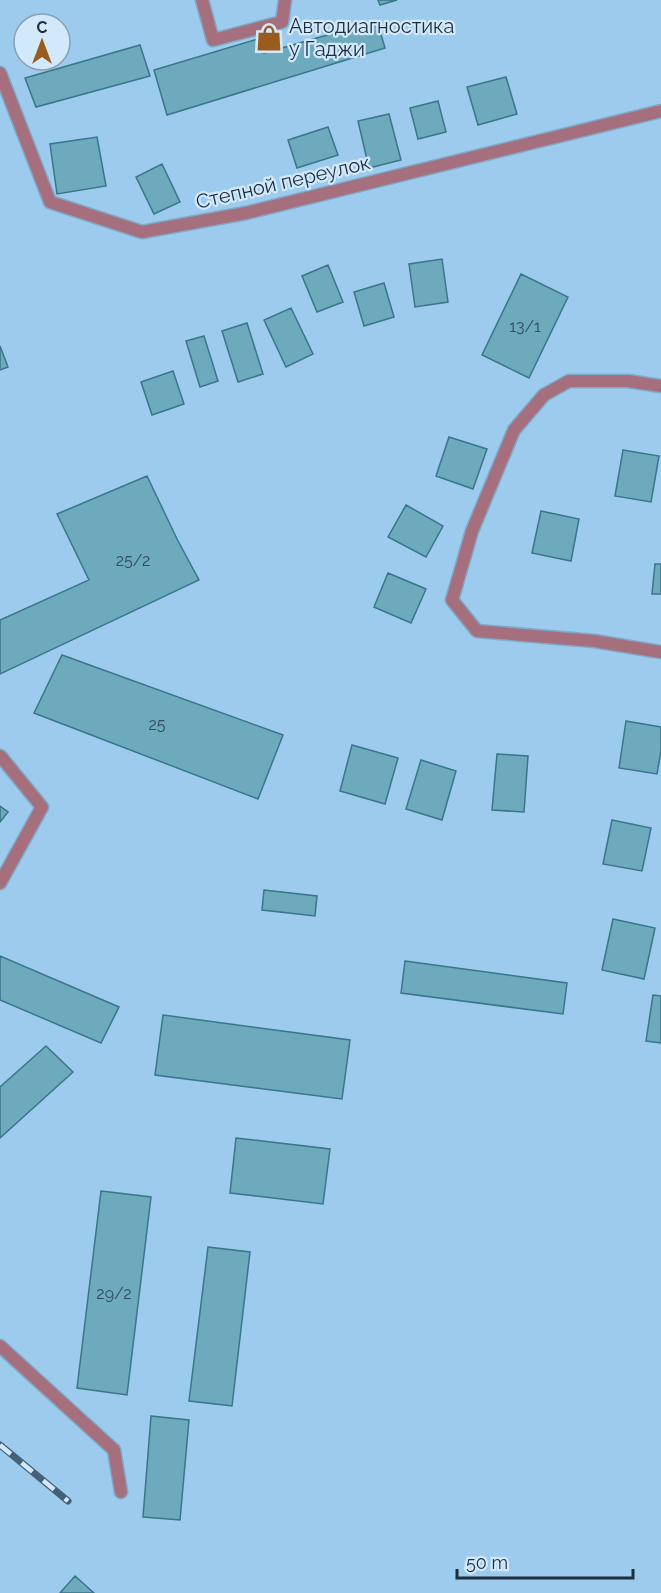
<svg xmlns="http://www.w3.org/2000/svg" width="661" height="1593" font-family="Raleway,sans-serif">
<style>
.building{fill:#6daabe;stroke:#397689;stroke-width:1.5}
.lines{fill:none;stroke-linecap:round;stroke-linejoin:round}
.lane-casing{stroke:#81a9c7;stroke-width:15}
.street-casing{stroke:#81a9c7;stroke-width:15}
.lane{stroke:#a66f7e;stroke-width:12}
.street{stroke:#a66f7e;stroke-width:12}
.rail-casing{stroke:#466075;stroke-width:7}
.rail{stroke:#d2e9fb;stroke-width:4.5;stroke-dasharray:14;stroke-linecap:butt}
.labels{text-anchor:middle;dominant-baseline:central;stroke-width:4.5;stroke-linejoin:round;paint-order:stroke}
.number-label{font-size:16px;fill:#314e5d}
.poi-label{font-size:20px;fill:#1d2f3d;stroke:#d2e9fb;text-anchor:start}
.street-label{font-size:20px;fill:#1d2f3d;stroke:#d2e9fb}
</style>
<rect width="100%" height="100%" fill="#9dcbee"/>
<!-- building -->
<path class="building" d="M378,0H397L380,5Z
M377,21L385,48L167,115L154,70L261,38L264,53Z
M140,45L150,76L36,107L25,78Z
M506,77L517,114L478,125L467,87Z
M438,101L446,132L418,139L410,108Z
M389,114L401,160L369,168L358,121Z
M328,127L338,155L297,168L288,140Z
M97,137L106,186L57,194L50,144Z
M162,164L180,202L154,214L136,177Z
M442,259L448,302L415,307L409,264Z
M328,265L343,302L317,312L302,276Z
M521,274L568,297L529,378L482,355Z
M384,283L394,317L364,326L354,292Z
M291,308L313,354L286,367L264,320Z
M247,323L263,374L238,382L222,331Z
M204,336L218,381L200,387L186,341Z
M0,346L8,367L0,370Z
M173,371L184,404L152,415L141,382Z
M449,437L487,449L473,489L436,476Z
M623,450L659,456L651,502L615,496Z
M147,476L177,539L199,580L0,674V620L89,580L57,514Z
M406,505L443,526L426,557L388,537Z
M541,511L579,519L571,561L532,553Z
M655,564H661V594H652Z
M388,573L426,589L411,623L374,607Z
M62,655L283,735L258,799L34,713Z
M626,721L661,727V751L657,774L619,768Z
M352,745L398,758L385,804L340,791Z
M497,754L528,756L524,812L492,810Z
M421,760L456,771L442,820L406,809Z
M0,806L8,812L0,822Z
M612,820L651,828L642,871L603,864Z
M264,890L317,896L315,916L262,910Z
M613,919L655,928L644,979L602,970Z
M0,956L119,1007L101,1043L0,1000Z
M405,961L567,983L563,1014L401,993Z
M653,995L661,996V1043L646,1041Z
M163,1015L350,1040L342,1099L155,1075Z
M46,1046L73,1072L0,1138V1087Z
M236,1138L330,1149L323,1204L230,1193Z
M101,1191L151,1197L127,1395L77,1388Z
M208,1247L250,1252L232,1406L189,1401Z
M151,1416L189,1420L180,1520L143,1517Z
M75,1576L94,1593H60Z"/>
<g class="lines">
<!-- lane casing -->
<g class="lane-casing">
<path id="lane" d="M202,0L213,40L282,22L285,0
M0,883L42,807L2,758
M0,1346L114,1450L121,1492"/>
</g>
<!-- street casing -->
<g class="street-casing">
<path id="street" d="M0,73L50,202L142,232L246,213L661,111
M661,386L628,381H569L544,395L514,430L472,531L452,600L477,631L594,641L661,652
M0,756L2,758"/>
</g>
<!-- lane -->
<use href="#lane" class="lane"/>
<!-- street -->
<use href="#street" class="street"/>
<!-- rail casing -->
<g class="rail-casing">
<path id="rail" d="M0,1445L68,1501"/>
</g>
<!-- rail -->
<use href="#rail" class="rail"/>
</g>
<!-- icons -->
<defs>
<g id="shop-bare" transform="scale(2.07)"><path d="M-5-2.5h2.3a2.7 3.5 0 0 1 5.4 0H5L5.5 6h-11ZM-1.5-2.5h3a1.5 2.3 0 0 0-3 0Z" fill="#995c1f" stroke="#d2e9fb" stroke-width="2.5" paint-order="stroke"/></g>
</defs>
<g fill-rule="evenodd">
<use href="#shop-bare" x="269" y="38"/>
</g>
<g class="labels">
<!-- number labels -->
<g class="number-label">
<text x="525" y="326">13/1</text>
<text x="133" y="560">25/2</text>
<text x="157" y="724">25</text>
<text x="114" y="1293">29/2</text>
</g>
<!-- poi labels -->
<g class="poi-label">
<text x="289" y="26">Автодиагностика<tspan x="289" dy="23">у Гаджи</tspan></text>
</g>
<!-- street labels -->
<g class="street-label">
<text transform="translate(283 182) rotate(-13)">Степной переулок</text>
</g>
</g>
<!-- north arrow -->
<g transform="translate(42 42)"><circle r="28" fill="#d2e9fb" stroke="#8a9faf" stroke-width="1.5"/>
<path d="M0-4.5L10 22L0 15L-10 22Z" fill="#995c1f"/>
<text y="-9" font-size="16" font-weight="bold" text-anchor="middle" fill="#1d2f3d">С</text>
</g>
<!-- scale -->
<path d="M457 1569v9h176v-9" fill="none" stroke="#1d2f3d" stroke-width="3"/>
<text x="466" y="1569" font-size="18" fill="#1d2f3d" stroke="#d2e9fb" stroke-width="4.5" paint-order="stroke">50 m</text>
</svg>
